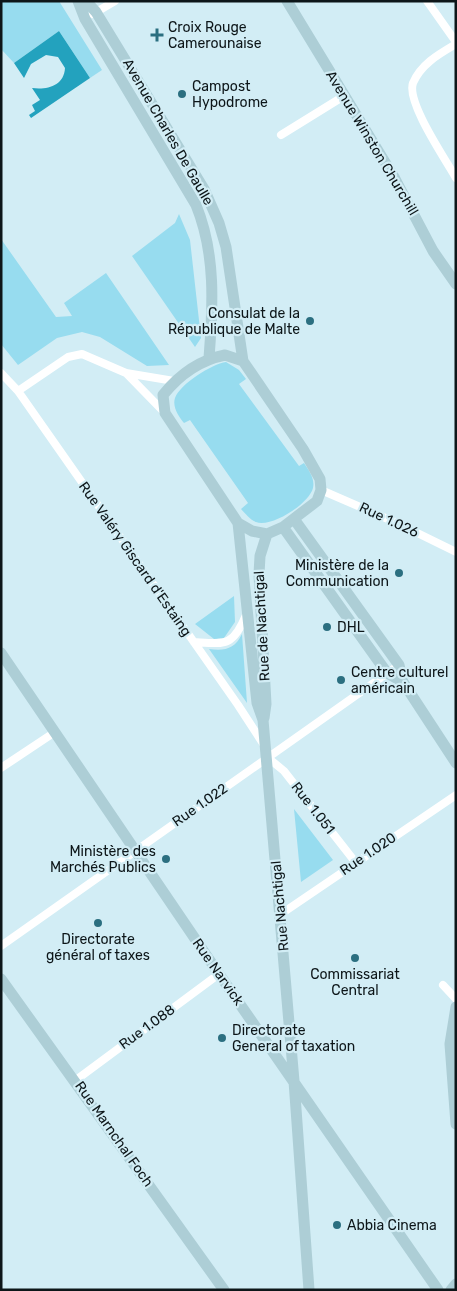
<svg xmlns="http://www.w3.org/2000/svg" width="457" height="1291" font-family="Rubik,sans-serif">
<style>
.green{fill:#97dcef}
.water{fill:#23a2be}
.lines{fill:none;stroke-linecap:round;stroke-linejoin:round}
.street{stroke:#fff;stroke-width:8}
.secondary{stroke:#adced6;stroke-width:11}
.poi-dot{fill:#2b6f80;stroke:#d2edf5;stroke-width:2}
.labels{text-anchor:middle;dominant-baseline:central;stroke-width:4.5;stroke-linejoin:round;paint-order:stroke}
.poi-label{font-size:14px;fill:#0d1619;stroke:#d2edf5;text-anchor:start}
.street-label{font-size:14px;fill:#0d1619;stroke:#d2edf5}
</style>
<rect width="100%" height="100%" fill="#d2edf5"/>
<!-- green -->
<path class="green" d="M1,1H59L102,70L90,78L59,31L14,63L1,49Z
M179,214L190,240L201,338L195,347L132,256L175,223Z
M1,239L56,317L72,316L64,303L106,273L169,365L147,366L100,337L82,332L57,338L18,365L1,344Z
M226,362L239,370L246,379L239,384L299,466L304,463C309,471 315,478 313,488C309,504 271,528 256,522C250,520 245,513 241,509L248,503L190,420L184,423C179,417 172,407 175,398C180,384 212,364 226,362Z
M234,596L235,622L224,638L214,639L195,624Z
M242,634L247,703L209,649C225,651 235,649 242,634Z
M294,809L333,860L301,882Z"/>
<!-- water -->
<path class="water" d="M59,31L90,78L31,118L29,115L35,111L32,105L40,100L32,88C47,90 64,86 65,68L58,57L46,55L31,64L24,78L14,63Z"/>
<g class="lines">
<!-- street -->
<path class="street" d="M427,1L456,42
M93,14L115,1
M456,44C439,54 421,64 413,83C406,102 446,160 456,178
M281,135L344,96
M1,373L18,391L238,705L264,745
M126,373L165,413
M18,391L68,357L82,354L126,373L174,381
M321,490L397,523L456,552
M194,642C225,644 233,647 246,615
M267,757L284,771L356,863
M1,768L55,732
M281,914L456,795
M1,946L399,665
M443,985L456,999
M76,1080L219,974"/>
<!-- secondary -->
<path class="secondary" d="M78,1L85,19L196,205C216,254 213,306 209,358
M86,1L96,12L204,189L219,223L226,247L243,361
M287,1L394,177L433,251L456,284
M225,355L243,361L303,449L320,479L321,490L317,501L283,527L267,534L252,531L238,523L165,413L163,395C179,375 200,360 225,355Z
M294,519L399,665L403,682L456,763
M238,523L257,703L263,720L294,1081L309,1290
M283,527L387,673L403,682
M1,653L219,974L438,1290
M264,718L266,704L259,574L260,556L267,534
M1,979L224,1290
M456,1007L450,1044L456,1124
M451,1290L456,1284"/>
</g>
<!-- markers -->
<g class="poi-dot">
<path d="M154.5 27.5h5v5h5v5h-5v5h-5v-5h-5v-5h5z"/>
<circle cx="182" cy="94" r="5"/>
<circle cx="310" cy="321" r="5"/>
<circle cx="399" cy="573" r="5"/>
<circle cx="327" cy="627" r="5"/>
<circle cx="341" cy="680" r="5"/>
<circle cx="166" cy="859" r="5"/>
<circle cx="98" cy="923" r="5"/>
<circle cx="355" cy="958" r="5"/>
<circle cx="222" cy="1038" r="5"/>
<circle cx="337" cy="1225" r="5"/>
</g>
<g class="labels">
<!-- poi labels -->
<g class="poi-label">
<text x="168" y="27">Croix Rouge<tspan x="168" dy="16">Camerounaise</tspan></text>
<text x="192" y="86">Campost<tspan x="192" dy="16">Hypodrome</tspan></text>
<text x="300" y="313" text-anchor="end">Consulat de la<tspan x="300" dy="16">République de Malte</tspan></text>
<text x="389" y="565" text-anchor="end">Ministère de la<tspan x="389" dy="16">Communication</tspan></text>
<text x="337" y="627">DHL</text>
<text x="351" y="672">Centre culturel<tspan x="351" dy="16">américain</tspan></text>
<text x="156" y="851" text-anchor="end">Ministère des<tspan x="156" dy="16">Marchés Publics</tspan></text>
<text x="98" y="939" text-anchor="middle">Directorate<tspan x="98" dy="16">général of taxes</tspan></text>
<text x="355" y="974" text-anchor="middle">Commissariat<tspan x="355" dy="16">Central</tspan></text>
<text x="232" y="1030">Directorate<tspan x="232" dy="16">General of taxation</tspan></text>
<text x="347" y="1225">Abbia Cinema</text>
</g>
<!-- street labels -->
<g class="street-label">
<text transform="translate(168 132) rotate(60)">Avenue Charles De Gaulle</text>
<text transform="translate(372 143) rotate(59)">Avenue Winston Churchill</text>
<text transform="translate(389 520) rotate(25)">Rue 1.026</text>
<text transform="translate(135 559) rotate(55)">Rue Valéry Giscard d'Estaing</text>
<text transform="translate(262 626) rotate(-93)">Rue de Nachtigal</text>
<text transform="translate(200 805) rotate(-35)">Rue 1.022</text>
<text transform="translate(313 808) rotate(52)">Rue 1.051</text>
<text transform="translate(368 854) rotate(-34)">Rue 1.020</text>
<text transform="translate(280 906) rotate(-95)">Rue Nachtigal</text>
<text transform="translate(218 972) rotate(55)">Rue Narvick</text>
<text transform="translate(147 1027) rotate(-36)">Rue 1.088</text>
<text transform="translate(114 1134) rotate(55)">Rue Marnchal Foch</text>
</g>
</g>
<!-- border -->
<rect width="457" height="1291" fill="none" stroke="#0d1619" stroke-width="5"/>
</svg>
